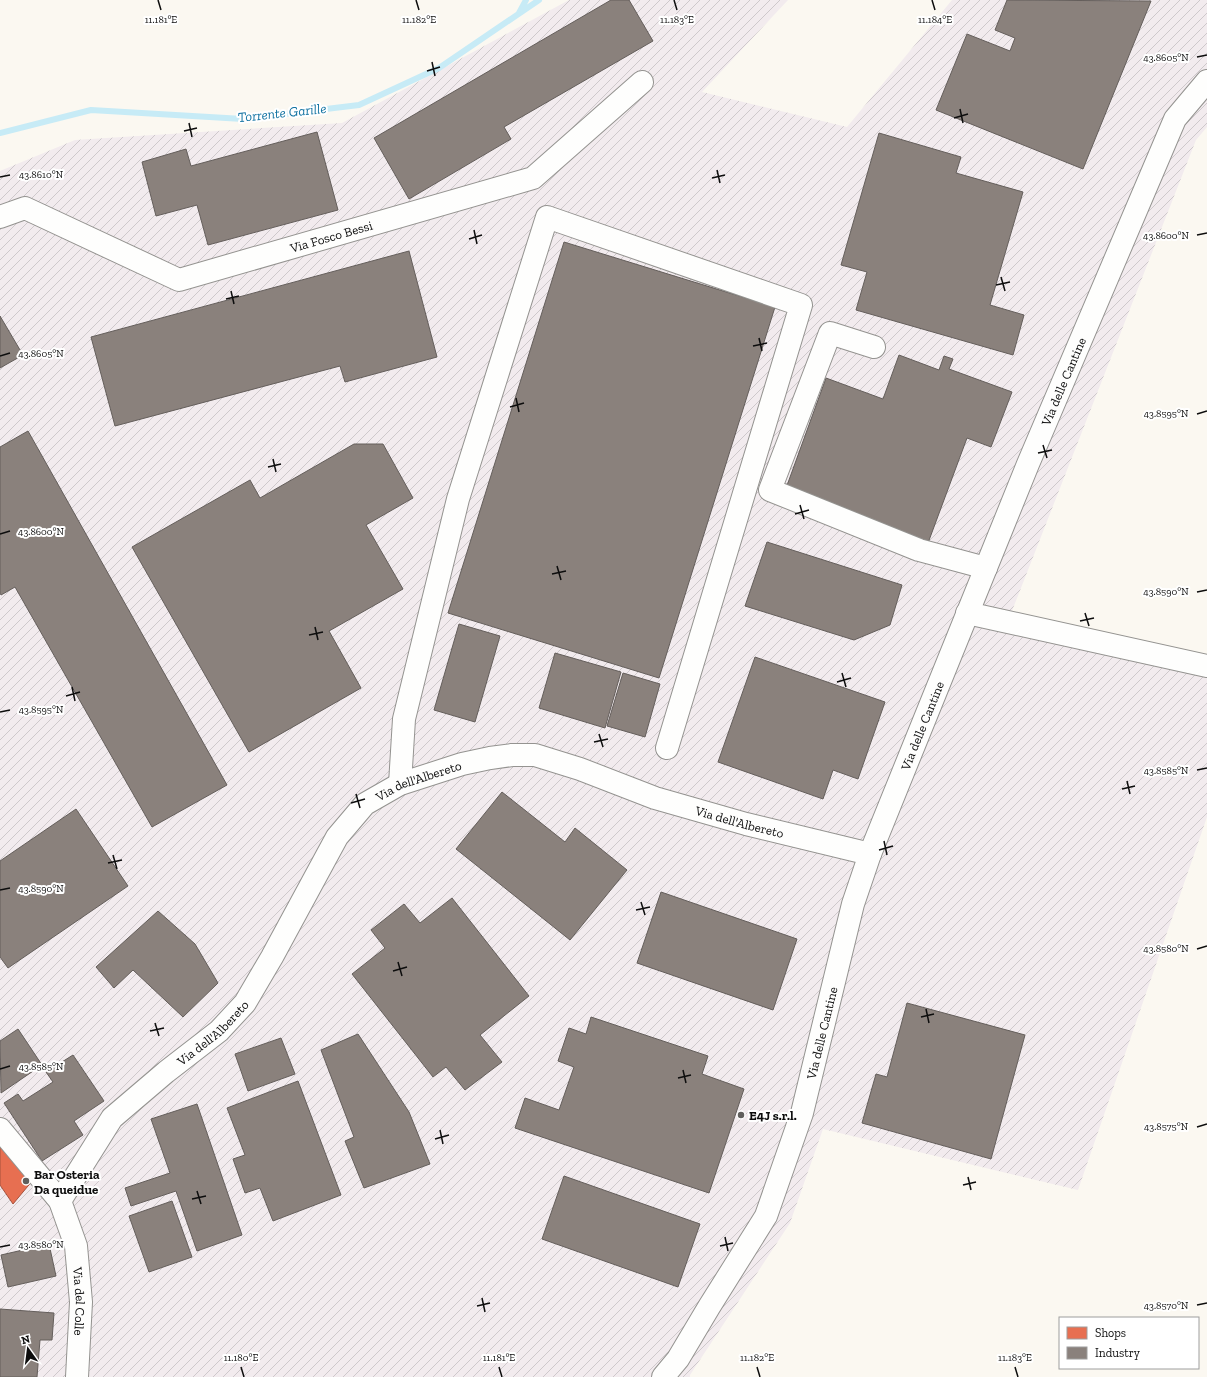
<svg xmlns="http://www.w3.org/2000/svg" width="1207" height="1377" font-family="'Zilla Slab',serif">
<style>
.industrial{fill:url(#industrial-furrows)}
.shops{fill:#e76f51;stroke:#a6523d}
.industry{fill:#8a817c;stroke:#645e5b}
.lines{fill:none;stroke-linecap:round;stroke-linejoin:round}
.stream{stroke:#c7ebf6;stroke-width:6}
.minor-casing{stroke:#949390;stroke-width:24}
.minor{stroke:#fefefd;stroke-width:22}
.ticks{fill:none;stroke:#0d0d0d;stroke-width:1.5}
.poi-dot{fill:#605f5d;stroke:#fff;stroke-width:1.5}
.labels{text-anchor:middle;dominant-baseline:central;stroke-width:4;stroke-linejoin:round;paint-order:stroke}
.street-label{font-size:13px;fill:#0d0d0d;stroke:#fff}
.poi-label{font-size:13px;font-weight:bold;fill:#0d0d0d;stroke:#fff;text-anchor:start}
.water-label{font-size:14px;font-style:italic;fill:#1373a2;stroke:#fff}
.ticks-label{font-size:10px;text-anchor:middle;fill:#0d0d0d;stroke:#fff;stroke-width:4;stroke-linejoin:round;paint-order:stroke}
</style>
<defs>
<pattern id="industrial-furrows" width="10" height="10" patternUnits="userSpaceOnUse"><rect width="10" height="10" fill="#f2ebee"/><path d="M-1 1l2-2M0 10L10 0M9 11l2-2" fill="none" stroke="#cec8cb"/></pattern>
</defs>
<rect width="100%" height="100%" fill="#fbf8f1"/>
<!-- industrial -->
<path class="industrial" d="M569,0H788L702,92L847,127L952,0H1207V127L1196,140L1010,616L1207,678V817L1078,1190L823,1129L790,1223L690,1375V1377H0V171L75,140L342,123Z"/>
<!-- shops -->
<path class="shops" d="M0,1143L33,1180L13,1204L0,1185Z"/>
<!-- industry -->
<path class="industry" d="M611,0H629L653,41L504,127L511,139L409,199L374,138Z
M1007,0L1151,1L1083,169L936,110L967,34L1010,51L1015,38L995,30Z
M317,132L338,210L208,245L197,205L156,216L142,162L186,149L191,166Z
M879,133L961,157L956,173L1023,192L990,305L1024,315L1013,355L856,310L867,272L841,265Z
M564,242L775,307L659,678L448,613Z
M409,251L437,357L345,382L340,366L115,426L91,337Z
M0,316L23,355L0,368Z
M899,355L939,370L944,356L953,359L949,369L1012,392L991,447L967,438L928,543L785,491L826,378L883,399Z
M28,431L227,785L152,827L15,587L1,595L0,593V447Z
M354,444H383L413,498L366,525L403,589L329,631L361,688L249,752L132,547L250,480L260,498Z
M767,542L902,585L890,625L854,640L745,606Z
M459,624L500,636L475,722L434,710Z
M555,653L621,672L605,728L539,708Z
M755,657L885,702L858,779L833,770L823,799L718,762Z
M623,673L660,684L645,737L607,726Z
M502,792L565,842L575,828L627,870L570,940L456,849Z
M76,809L128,886L8,968L0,957V861Z
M661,892L797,939L773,1010L637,963Z
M452,898L529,996L480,1035L502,1062L465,1090L446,1067L433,1077L352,974L385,948L371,930L404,904L420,923Z
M158,911L195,944L218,983L183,1017L133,970L114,988L96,967Z
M907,1003L1025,1035L991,1159L862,1123L876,1074L887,1077Z
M591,1017L708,1056L702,1074L744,1089L709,1193L515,1128L525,1098L559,1110L574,1067L558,1061L569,1028L586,1034Z
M18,1029L42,1065L1,1093L0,1041Z
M358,1034L409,1112L430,1164L364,1188L345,1141L354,1137L321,1050Z
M281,1038L295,1074L248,1091L235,1054Z
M73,1055L104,1101L74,1121L83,1135L42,1161L4,1103L18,1094L23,1101L53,1082L46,1072Z
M298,1081L341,1195L273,1221L260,1188L245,1193L233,1159L245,1155L227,1108Z
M197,1104L242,1235L197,1251L176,1191L131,1206L125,1188L170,1173L151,1119Z
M564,1176L700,1224L678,1287L542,1239Z
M172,1201L192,1257L149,1272L129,1216Z
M49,1244L56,1276L8,1287L1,1255Z
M0,1309L54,1313L52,1340H40L37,1377H0Z"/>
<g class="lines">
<!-- stream -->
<path class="stream" d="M519,13L526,0
M0,133L91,110L243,119L359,105L439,68L539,0"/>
<!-- minor casing -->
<g class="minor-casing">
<g id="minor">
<path id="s1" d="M0,217L25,208L179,280L533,178L642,82"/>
<path d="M874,347L830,333L770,490L919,550L986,568"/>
<path d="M967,613L1207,666"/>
<path d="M400,784L404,719L458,499L547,217L801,305L667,748"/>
<path id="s2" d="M0,1129L60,1201L76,1246L81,1302L77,1377"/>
<path id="s3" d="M60,1201L112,1118L166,1072L219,1031L245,1003L272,957L337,837L365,804L400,784L462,764L490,758L512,755H535L580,769L655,798L746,824L870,854"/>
<path id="s4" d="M663,1377L678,1359L709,1307L766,1216L802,1113L853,904L870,854L1028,464L1175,119L1207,81"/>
</g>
</g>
<!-- minor -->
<use href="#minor" class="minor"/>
</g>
<!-- ticks -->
<path class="ticks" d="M158,0L161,10M416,0L419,10M674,0L677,10M932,0L935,10M1197,57L1207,55M432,62L435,76M427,71L440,67M960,109L963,123M954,118L968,114M189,123L192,137M184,131L197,128M717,170L720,183M0,177L10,175M712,178L725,175M474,230L477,244M1197,235L1207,233M469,239L482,235M1001,277L1005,291M996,285L1010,282M231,291L234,304M226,299L239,296M759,338L762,351M753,346L767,343M0,356L10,353M516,398L519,412M510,407L524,403M1197,414L1207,411M1043,445L1047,458M1038,453L1052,450M273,459L276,472M268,467L281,464M800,505L804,519M795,514L809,510M0,534L10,531M557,566L561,580M552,574L566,571M1197,592L1207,590M1085,613L1089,626M1080,621L1094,618M315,627L318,640M309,635L323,632M842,673L846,687M837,682L851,678M72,687L75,701M66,696L80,692M0,712L10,710M599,734L603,747M594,742L608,739M1197,770L1207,768M1127,781L1130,794M1122,789L1135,786M356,794L360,808M351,803L365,799M884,841L887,855M879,850L893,846M113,855L117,869M108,863L122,860M0,890L10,888M641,902L645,915M636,910L650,907M1197,949L1207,946M398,962L402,976M393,971L407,967M926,1009L929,1023M921,1017L934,1014M155,1023L159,1036M150,1031L164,1028M0,1069L10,1066M683,1070L686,1083M678,1078L691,1075M1197,1127L1207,1124M440,1130L443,1144M435,1139L449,1135M968,1177L971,1190M963,1185L976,1182M197,1191L201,1204M192,1199L206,1196M725,1237L728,1251M720,1246L733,1243M0,1247L10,1245M482,1298L485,1312M1197,1305L1207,1303M477,1306L490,1303M241,1367L244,1377M499,1367L502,1377M757,1367L760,1377M1015,1367L1018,1377"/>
<!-- markers -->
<g class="poi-dot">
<circle cx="741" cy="1115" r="4"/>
<circle cx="26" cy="1181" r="4"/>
</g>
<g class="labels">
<!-- street labels -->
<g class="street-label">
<text stroke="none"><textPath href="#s1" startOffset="355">Via Fosco Bessi</textPath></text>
<text stroke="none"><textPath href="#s4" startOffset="1079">Via delle Cantine</textPath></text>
<text stroke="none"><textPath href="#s4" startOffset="707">Via delle Cantine</textPath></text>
<text stroke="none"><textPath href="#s3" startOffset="566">Via dell'Albereto</textPath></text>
<text stroke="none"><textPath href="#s3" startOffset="902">Via dell'Albereto</textPath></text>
<text stroke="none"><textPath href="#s3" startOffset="230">Via dell'Albereto</textPath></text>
<text stroke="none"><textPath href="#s4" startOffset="383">Via delle Cantine</textPath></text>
<text stroke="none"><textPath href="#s2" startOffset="197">Via del Colle</textPath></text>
</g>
<!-- poi labels -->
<g class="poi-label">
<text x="749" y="1115">E4J s.r.l.</text>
<text x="34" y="1174">Bar Osteria<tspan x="34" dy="15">Da queidue</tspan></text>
</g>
<!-- water labels -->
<g class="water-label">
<text transform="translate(282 113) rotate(-6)">Torrente Garille</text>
</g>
</g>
<g class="ticks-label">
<text x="161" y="23">11.181°E</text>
<text x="419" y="23">11.182°E</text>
<text x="677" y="23">11.183°E</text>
<text x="935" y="23">11.184°E</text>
<text x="1166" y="61">43.8605°N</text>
<text x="41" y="178">43.8610°N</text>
<text x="1166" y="239">43.8600°N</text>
<text x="41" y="357">43.8605°N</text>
<text x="1166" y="417">43.8595°N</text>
<text x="41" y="535">43.8600°N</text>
<text x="1166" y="595">43.8590°N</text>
<text x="41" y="713">43.8595°N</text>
<text x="1166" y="774">43.8585°N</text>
<text x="41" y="892">43.8590°N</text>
<text x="1166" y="952">43.8580°N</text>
<text x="41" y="1070">43.8585°N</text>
<text x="1166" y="1130">43.8575°N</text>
<text x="41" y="1248">43.8580°N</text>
<text x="1166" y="1309">43.8570°N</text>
<text x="241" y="1361">11.180°E</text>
<text x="499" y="1361">11.181°E</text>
<text x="757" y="1361">11.182°E</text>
<text x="1015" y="1361">11.183°E</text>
</g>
<!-- legend -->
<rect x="1059" y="1317" width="140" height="52" fill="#ffffff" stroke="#9e9e9e"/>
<rect x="1067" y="1327" width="20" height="12" fill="#e76f51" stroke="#9e9e9e"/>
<text x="1095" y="1337" font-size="12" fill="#0d0d0d">Shops</text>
<rect x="1067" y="1347" width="20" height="12" fill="#8a817c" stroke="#9e9e9e"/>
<text x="1095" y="1357" font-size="12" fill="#0d0d0d">Industry</text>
<!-- north arrow -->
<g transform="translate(28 1349) rotate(346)" stroke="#ffffff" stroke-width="3" paint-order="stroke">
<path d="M0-3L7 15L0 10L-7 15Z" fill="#0d0d0d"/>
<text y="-6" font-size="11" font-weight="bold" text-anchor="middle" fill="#0d0d0d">N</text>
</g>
</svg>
